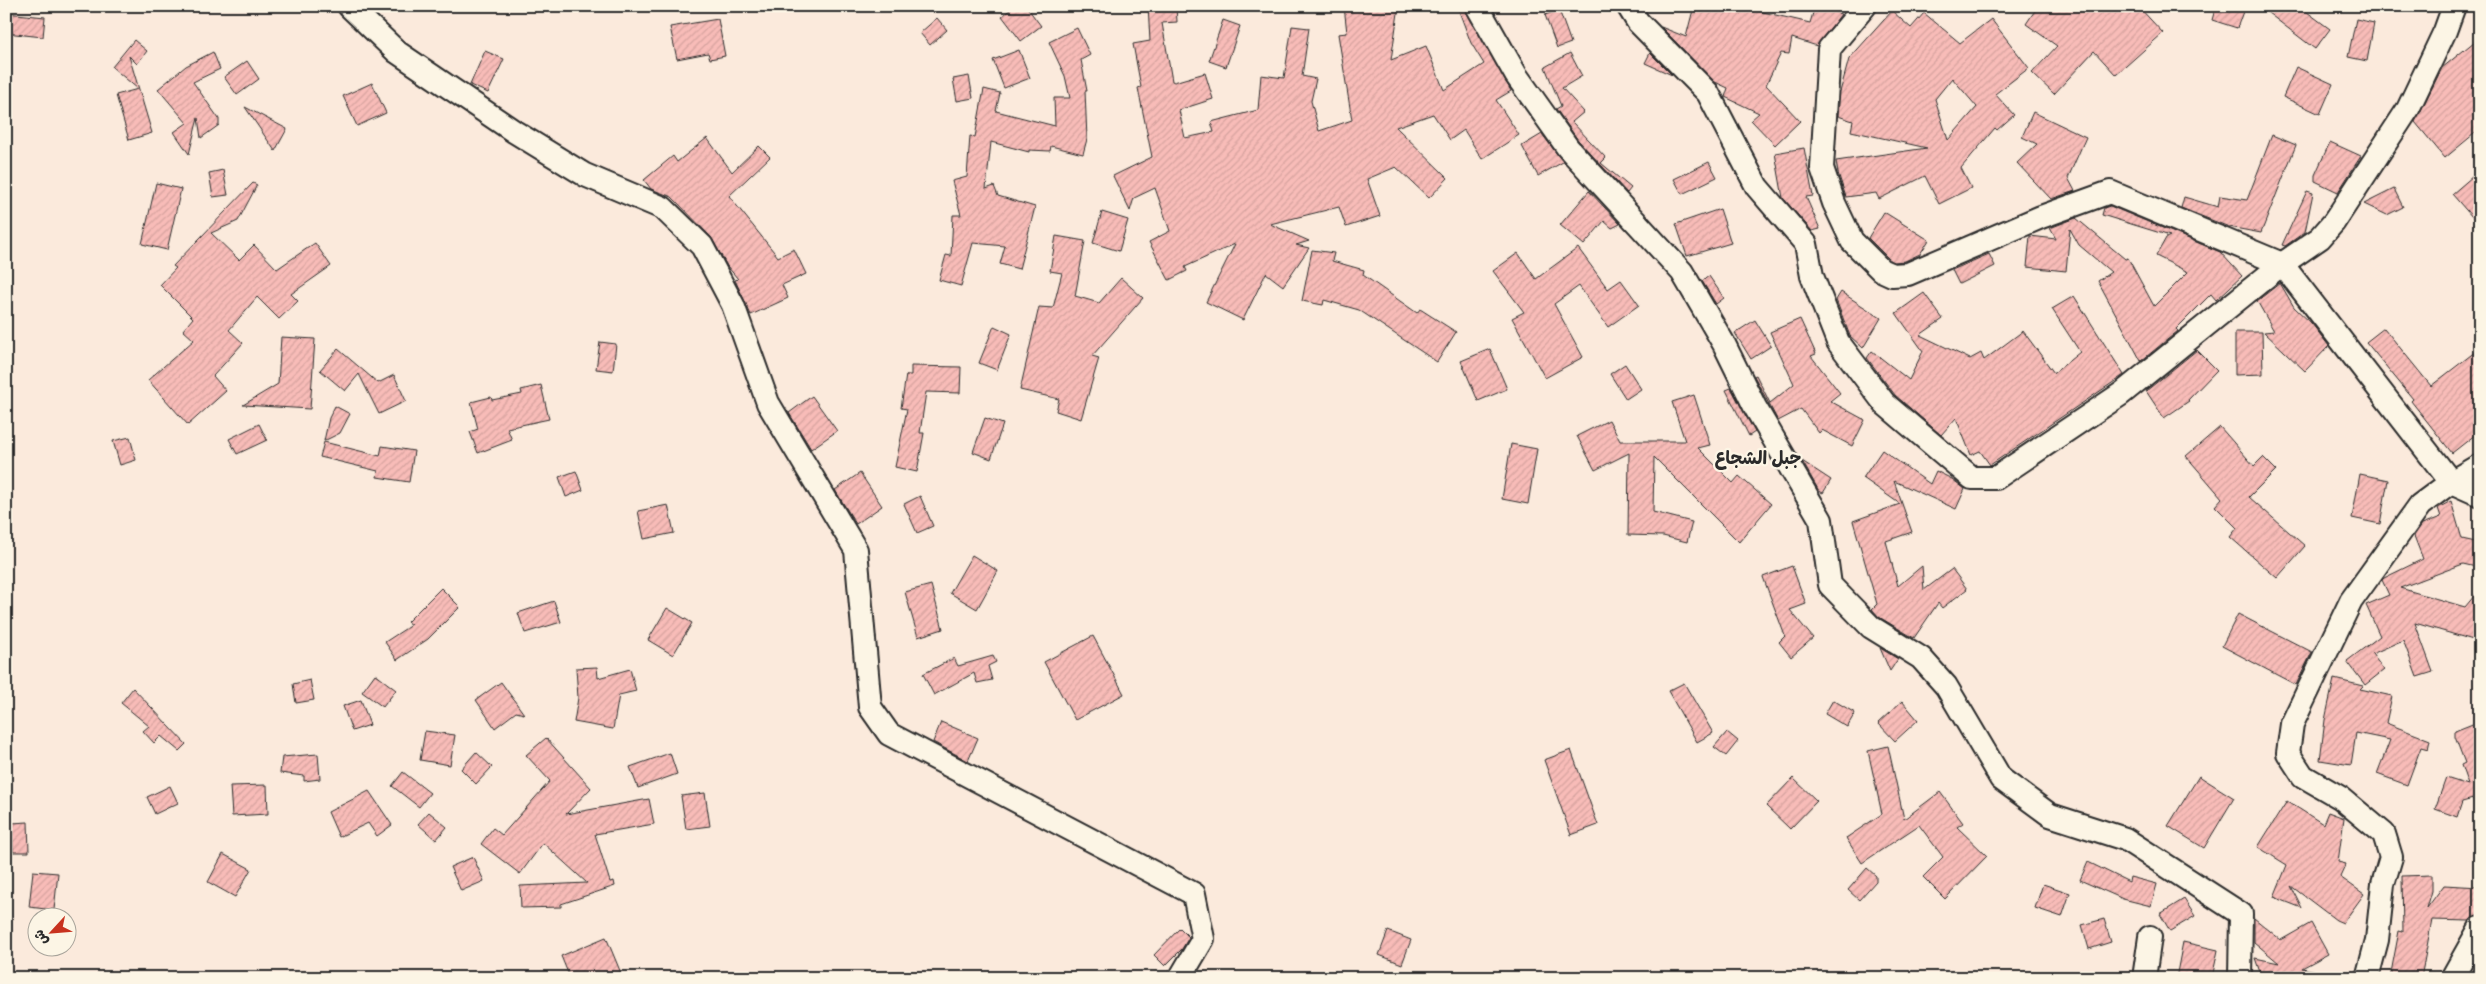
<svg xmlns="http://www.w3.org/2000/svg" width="2486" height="984" font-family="Delius,'Playpen Sans Arabic',sans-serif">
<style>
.building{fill:url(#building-hatch);stroke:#2b2b2b;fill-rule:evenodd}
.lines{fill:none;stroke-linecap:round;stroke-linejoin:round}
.street-casing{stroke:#2b2b2b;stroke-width:26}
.street{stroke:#fcf5e5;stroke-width:22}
.labels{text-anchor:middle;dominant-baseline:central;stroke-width:4.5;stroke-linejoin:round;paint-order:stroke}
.district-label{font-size:18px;font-weight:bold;fill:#2b2b2b;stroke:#fcf5e5}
</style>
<defs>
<pattern id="building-hatch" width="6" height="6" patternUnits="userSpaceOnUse" patternTransform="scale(1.25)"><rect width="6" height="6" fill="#f8bcb8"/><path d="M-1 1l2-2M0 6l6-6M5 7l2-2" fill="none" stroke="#d5a29e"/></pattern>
</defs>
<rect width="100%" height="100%" fill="#fbeadc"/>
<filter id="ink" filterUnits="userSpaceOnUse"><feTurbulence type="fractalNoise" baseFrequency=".02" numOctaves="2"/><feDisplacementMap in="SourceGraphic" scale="10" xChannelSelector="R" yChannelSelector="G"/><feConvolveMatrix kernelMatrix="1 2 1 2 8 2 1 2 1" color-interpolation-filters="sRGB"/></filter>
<g filter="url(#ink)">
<!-- building -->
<path class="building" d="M1015,6H1026L1041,26L1021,41L1002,16Z
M1148,6H1176L1177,22L1162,23L1172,81L1174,82L1205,73L1213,99L1179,110L1185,138L1214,132L1211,122L1258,110L1261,75L1284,78L1292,26L1309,28L1302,76L1316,79L1311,101L1319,131L1352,120L1338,34L1347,33L1344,6H1399L1391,60L1426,46L1444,90L1484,64L1471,43L1457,6H1464L1511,91L1496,100L1519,135L1482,159L1464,130L1450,140L1433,114L1396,127L1448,178L1429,198L1396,167L1367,179L1380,216L1346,227L1339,207L1270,224L1309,241L1296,245L1309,248L1283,286L1266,273L1243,320L1206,302L1235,244L1185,267L1187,271L1169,280L1149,242L1170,231L1155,188L1134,198L1130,211L1113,176L1152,157L1138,88L1141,87L1133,44L1150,41Z
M1694,6H1737L1810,23L1815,6L1841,14L1817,46L1792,38L1789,54L1781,53L1766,85L1800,121L1775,145L1751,120L1759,113L1725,97L1728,88L1715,82L1661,27L1686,37Z
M2038,6H2138L2163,33L2116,75L2094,51L2054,94L2032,73L2057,46L2026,24Z
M2216,6H2245L2237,28L2212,20Z
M2259,6H2299L2330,29L2315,49Z
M1559,10L1571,43L1557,48L1545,15Z
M1892,11L1911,28L1924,13L1960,43L1991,19L2029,68L1995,94L2014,115L1997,130L1995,128L1961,168L1971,188L1939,204L1925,176L1879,199L1876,193L1846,197L1838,173L1836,161L1927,148L1851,131L1853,121L1838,116L1840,92L1849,59ZM1952,78L1977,107L1948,140L1935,99Z
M7,13L45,17L43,37L6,33Z
M937,18L947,30L930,45L920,33Z
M718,19L725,56L710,59L708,53L677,59L670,27Z
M2356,19L2374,23L2367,61L2348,57Z
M1223,20L1240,26L1226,67L1209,61Z
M1077,28L1090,55L1081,60L1087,91H1085L1087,139L1083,154L1051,146L1050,151L1029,150V152L991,142L986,189L994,186L998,196L1035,207L1019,269L1000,264L1005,246L973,243L961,286L939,280L946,255L951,256L953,215H961L952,181L967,177L970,136L975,137L984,89L1000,93L996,111L1055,126L1054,98H1070L1065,76L1049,42Z
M2480,37V129L2445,158L2415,122L2442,68Z
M134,40L147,51L137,64L129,56L152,133L129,140L116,95L138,89L112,67Z
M1019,50L1030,78L1004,88L993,60Z
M485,51L504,59L488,93L470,85Z
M213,52L220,69L193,82L219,119V125L201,138L198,118L189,154L174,132L187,123L158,89L186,66Z
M1570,53L1582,76L1562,88L1584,112L1572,122L1606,158L1601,163L1631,188L1627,193L1578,140L1556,109L1561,106L1545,67Z
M1650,53L1672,75L1645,63Z
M247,61L259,79L237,95L224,77Z
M2296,67L2333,84L2320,114L2283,97Z
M969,76L973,98L957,101L953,79Z
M372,83L386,113L357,126L343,96Z
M245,107L287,129L275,151Z
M2033,112L2086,137L2068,178L2075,191L2051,199L2017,163L2037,144L2022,137Z
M1542,134L1563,162L1538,176L1522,146Z
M2272,135L2296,145L2261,233L2229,227L2181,208L2184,197L2218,207L2220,196L2247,200Z
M707,138L732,172L759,146L770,157L729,196L778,257L794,249L806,274L782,285L788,298L751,315L735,280L738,279L727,266L711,237L672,197L651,189L644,180L673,156L677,162Z
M2330,142L2361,156L2338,192L2315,181V175Z
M1804,148L1813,196L1806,197L1820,229L1812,231L1783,198L1775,153Z
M1709,162L1717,177L1682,194L1674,179Z
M223,170L228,195L213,197L209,173Z
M2480,170V226L2452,194Z
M156,183L181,189L167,250L142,244Z
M253,183L257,185L238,221L211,233L239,260L254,245L277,269L315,243L331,266L291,294L298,301L279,319L257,297L229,330L243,343L213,376L226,391L188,425L148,380L194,340L183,330L193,318L160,285L176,268L173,266Z
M2394,189L2403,207L2387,215L2364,204Z
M1589,191L1620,224L1612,228L1604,221L1584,245L1560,225Z
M2307,191L2313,193L2305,232L2285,246L2282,245Z
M2110,206L2220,252L2242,276L2216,300L2211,294L2176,329L2178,331L2141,361L2098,281L2111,272L2079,245L2070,229L2066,271L2027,267L2030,236L2056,239L2050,228L2076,218L2125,259L2128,258L2154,306L2188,272L2156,256L2166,238L2170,236L2102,215L2104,208Z
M1720,209L1731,243L1687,256L1676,224Z
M1102,212L1128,220L1119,251L1093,243Z
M1884,212L1929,240L1920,254L1905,261L1894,262L1889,259L1868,238Z
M1056,236L1085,241L1075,296L1099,303L1121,278L1143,298L1092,356L1099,358L1081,419L1056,411L1059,399L1020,390L1039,307L1053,308L1062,273L1050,271Z
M1578,248L1608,289L1621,280L1639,305L1608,327L1579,286L1554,304L1583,357L1545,378L1512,318L1524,312L1493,271L1518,253L1536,279Z
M1312,250L1334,253L1332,261L1364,270L1363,275L1417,313L1420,309L1456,332L1437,362L1359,310L1324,300L1323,305L1302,301Z
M1989,254L1995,266L1959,284L1952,270Z
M1709,276L1724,298L1716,304L1702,281Z
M2280,283L2294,307L2312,324L2329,346L2305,371L2264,332L2274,331L2257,301Z
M1841,292L1881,318L1863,348L1850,336L1836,300Z
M1924,293L1943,319L1920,335L1970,359L1981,353L1984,360L2023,331L2054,373L2080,352L2052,309L2074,296L2124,375L1990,465L1980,451L1971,455L1956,418L1941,435L1895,395L1867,358L1872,351L1909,380L1923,351L1896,313Z
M1800,319L1816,354L1811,356L1840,393L1830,401L1865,420L1852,446L1822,430L1819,433L1801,409L1778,421L1754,376L1756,375L1770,403L1794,384L1770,332Z
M1755,320L1771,346L1751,359L1735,333Z
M994,326L1011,334L997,370L979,363Z
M2384,328L2431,386L2480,348V431L2452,453L2411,401L2413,399L2366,342Z
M2235,332H2262L2263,374L2235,375Z
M281,337L315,339L310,409L243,405L278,384Z
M600,342L616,344L613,371L596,369Z
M338,349L378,383L394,375L406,401L379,414L359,374L345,391L320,370Z
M1490,349L1507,389L1478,401L1461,361Z
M2197,350L2217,370L2188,400L2189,401L2164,418L2146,391Z
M1625,364L1641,389L1626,399L1610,374Z
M911,366L961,367L960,393L926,392L920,433H924L917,472L895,467L907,409L901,408L906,375H911Z
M541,385L549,419L507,428L512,440L478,453L470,432L478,429L471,402L491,397L492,400L522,394L521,390Z
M1731,388L1755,432L1749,436L1726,390Z
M1694,395L1710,445L1698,448L1733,483L1739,476L1771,504L1739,542L1654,457L1653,512L1692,522L1687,542L1663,536L1628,535L1629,453L1595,470L1577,436L1609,420L1620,441H1685L1672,402Z
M812,396L837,431L811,449L789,413Z
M335,406L350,414L340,433L324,441L329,418Z
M985,418L1003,424L991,459L973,452Z
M259,424L267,440L237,454L229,439Z
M2220,427L2254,466L2263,457L2276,470L2249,497L2305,546L2277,578L2230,537L2237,528L2215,506L2222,498L2186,456Z
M130,437L136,460L120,465L113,441Z
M324,442L380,456L382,446L414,451L409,482L377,477L378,471L320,457Z
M1511,444L1537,449L1528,504L1502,499Z
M1882,450L1930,484L1936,471L1952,479L1965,489L1956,509L1894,481L1912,532L1886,541L1898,586L1922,566L1924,590L1952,569L1967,589L1942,608L1938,603L1914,638L1879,617L1872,609L1877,604L1853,521L1900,504L1863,478Z
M1802,461L1831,480L1823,493L1819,491Z
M576,471L583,490L566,497L559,477Z
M860,473L882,506L856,524L835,490Z
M2360,474L2388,480L2380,524L2352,518Z
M920,496L933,526L917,533L904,504Z
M2451,501L2462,539L2480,543V568L2463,564L2400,588L2465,607L2480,589V642L2415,623L2433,672L2417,677L2403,640L2372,654L2384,670L2365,685L2347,661L2380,636L2366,605L2389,595L2382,580L2384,578L2423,559L2414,536L2422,524L2441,517L2438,508Z
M668,505L674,533L644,539L638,511Z
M972,555L998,571L977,609L950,593Z
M1792,566L1806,604L1790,610L1813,638L1791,657L1779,642L1785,636L1763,577Z
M931,585L943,629L918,637L905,592Z
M441,588L460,607L428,639L397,660L385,642L411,625L407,622Z
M554,601L561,622L525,633L518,613Z
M667,608L692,623L673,655L648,640Z
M2238,614L2312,652L2296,685L2222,646Z
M1093,636L1124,694L1075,720L1044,662Z
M1880,648L1898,659L1890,671Z
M993,656L996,662L988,666L992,680L977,683L974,673L934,695L923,674L954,658L958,666Z
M597,667L598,678L630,669L636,691L619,695L613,729L574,722L578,698L576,668Z
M375,674L396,690L383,707L362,692Z
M2334,679L2363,686L2360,689L2392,696L2386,723L2430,740L2428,749L2421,747L2407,785L2377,774L2390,740L2356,733L2351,765L2320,760L2325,720Z
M310,680L314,700L296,703L293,684Z
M501,682L524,714L516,712L495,728L476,700Z
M1684,683L1713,733L1697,742L1668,691Z
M133,688L186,744L179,751L161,736L154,743L143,731L149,726L121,703Z
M361,700L370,725L352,731L343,706Z
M1833,700L1855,713L1847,727L1825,714Z
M1902,701L1918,720L1895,741L1878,723Z
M2480,721V811L2478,812L2473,799L2462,802L2457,817L2435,809L2446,778L2468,785L2461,765L2465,763L2455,737V731Z
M941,722L978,738L968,761L933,742Z
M425,731L455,735L450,765L420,760Z
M1727,732L1738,741L1726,756L1714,747Z
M546,738L591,788L566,814L649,799L654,824L595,834L610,882L614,881L615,886L561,904V907L521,908L520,886L587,883L543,843L520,874L481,844L493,828L502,835L550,781L526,755Z
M1888,746L1904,819L1940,792L1963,823L1957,827L1987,856L1945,899L1923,877L1943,857L1919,825L1862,863L1846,838L1882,814L1868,751Z
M1571,750L1598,825L1571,835L1544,760Z
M476,752L492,767L476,784L461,769Z
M670,753L677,774L638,788L630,767Z
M318,754L320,779L304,781V776L280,773L282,757Z
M403,772L430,793L419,807L392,786Z
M2199,776L2234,798L2204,848L2168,826Z
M1793,778L1817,801L1790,829L1766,806Z
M267,785L268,814L232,816L230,786Z
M170,786L178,803L155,814L147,797Z
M369,791L392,825L377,836L368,823L339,837L328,812Z
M705,793L710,826L686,829L681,796Z
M2287,801L2323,824L2328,812L2344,818L2338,862L2346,864L2340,877L2364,894L2343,923L2336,920L2291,886L2302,908L2274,897L2287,865L2258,847Z
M429,812L447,827L436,840L418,824Z
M28,822L29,852H13L12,823Z
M223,854L251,869L235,897L208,882Z
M473,857L484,881L461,891L450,867Z
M2088,862L2129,882L2130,877L2157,884L2151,906L2123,899L2080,880Z
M1867,868L1876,876V881L1859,900L1848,890Z
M33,871L58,873L54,910L29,907Z
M2432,875V891L2427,908L2444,885L2480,887V915L2469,921L2432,920L2421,978H2390L2399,931L2403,932L2402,876Z
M2043,884L2070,893L2062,917L2035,908Z
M2184,899L2195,916L2170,931L2160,914Z
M2254,918L2281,940L2311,923L2328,954L2302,968L2316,971L2315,978H2262L2255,958L2279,963L2254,942Z
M2104,919L2111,942L2089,949L2082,925Z
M1180,928L1189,937L1182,949L1165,966L1154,955Z
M1388,931L1411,940L1402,964L1379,955Z
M606,937L623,978H570L561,956Z
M2183,942L2218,950L2212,978H2176Z"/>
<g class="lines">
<!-- street casing -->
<g class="street-casing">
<path id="street" d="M349,6L397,52L515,132L585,175L663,208L702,246L733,305L768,403L856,550L870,707L889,734L1194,894L1203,939L1180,978
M1477,6L1516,75L1568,148L1682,272L1724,344L1755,407L1821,520L1830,585L1871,627L1921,658L1946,686L2001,779L2050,815L2125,839L2241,914L2240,978
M1628,6L1638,22L1708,93L1757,187L1806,244L1812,276L1838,342L1885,404L1972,478H1996L2121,394L2282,264L2320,238L2334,222L2408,109L2445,31L2454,6
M1865,6L1829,49L1822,168L1834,203L1852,241L1881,270L1892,275L1908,274L2041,217L2110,192L2282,264L2451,482L2480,495
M2144,978L2150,937
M2367,978L2377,940L2383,884L2391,857L2384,834L2341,798L2303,776L2288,753L2292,724L2351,601L2420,505L2451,482L2480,465
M2452,978L2480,928"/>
</g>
<!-- street -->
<use href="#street" class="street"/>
</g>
</g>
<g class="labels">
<!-- district labels -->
<g class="district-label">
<text x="1758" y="457">جبل الشجاع</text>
</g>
</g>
<!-- margin -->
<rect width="2486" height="984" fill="none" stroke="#fcf5e5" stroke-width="25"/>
<rect x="12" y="12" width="2461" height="959" fill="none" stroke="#2b2b2b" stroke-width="2" filter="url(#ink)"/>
<!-- north arrow -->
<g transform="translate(52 932) rotate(244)"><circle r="24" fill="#fcf5e5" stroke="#a8a49b"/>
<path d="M0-4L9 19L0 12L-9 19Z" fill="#c8321e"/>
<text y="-8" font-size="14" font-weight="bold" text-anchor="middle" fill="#2b2b2b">ش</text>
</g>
</svg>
